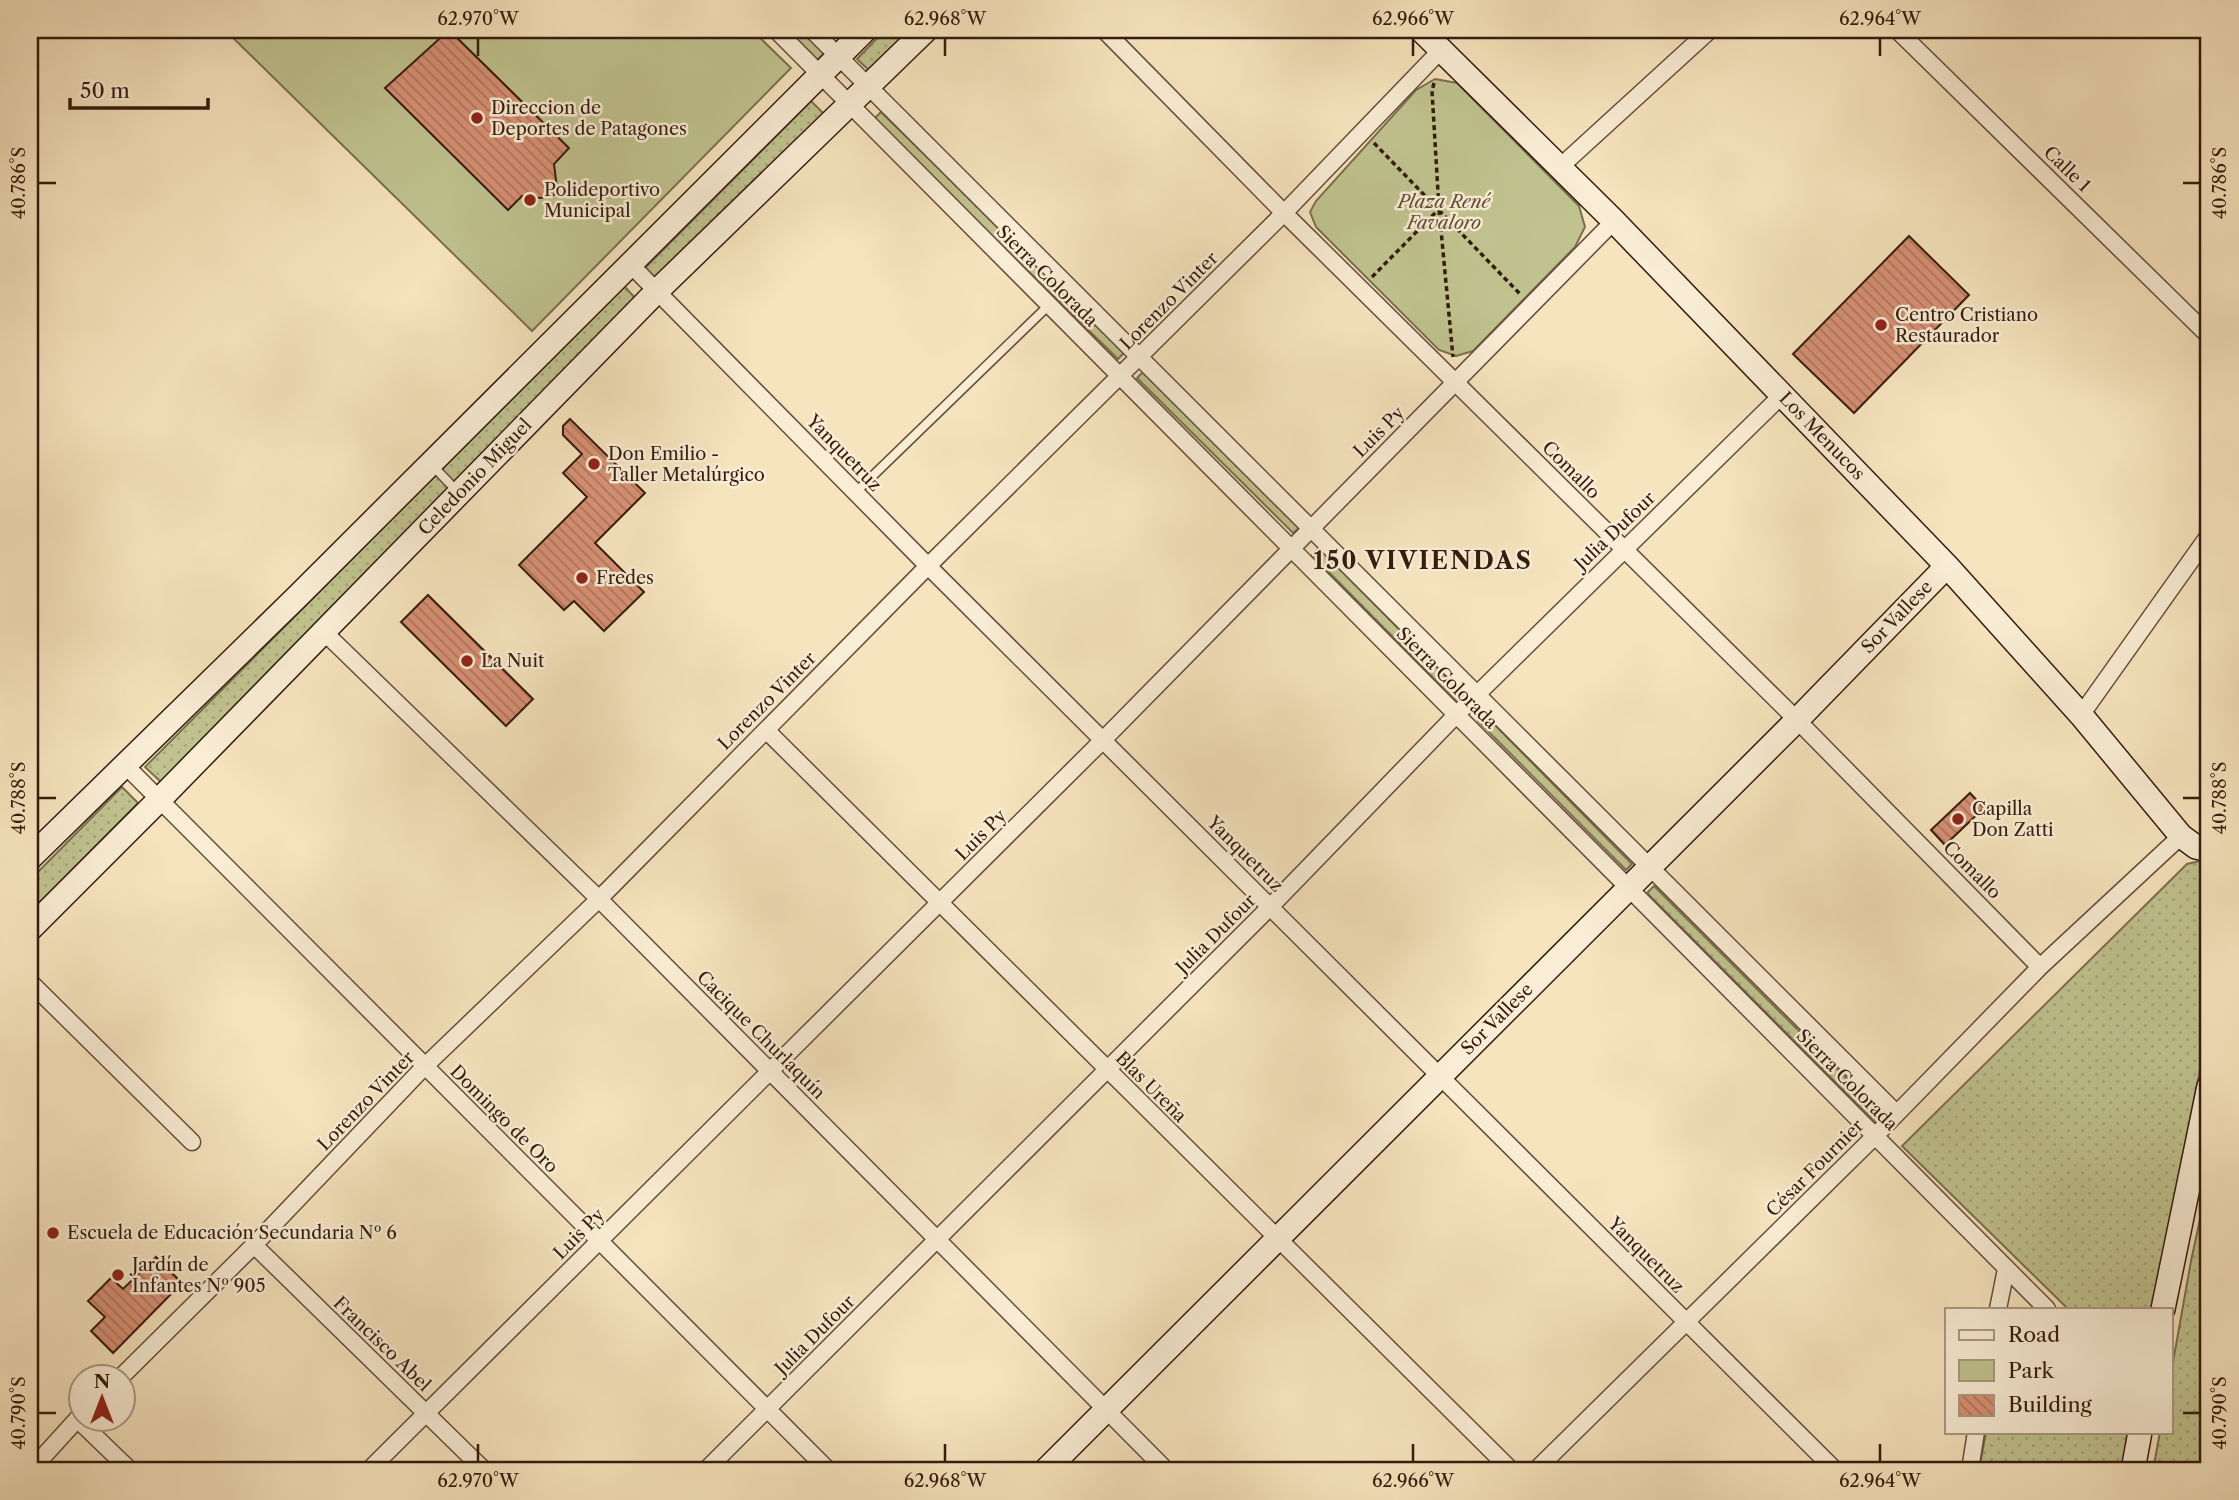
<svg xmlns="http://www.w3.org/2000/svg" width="2239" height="1500" font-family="'Libre Caslon Text',serif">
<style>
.grass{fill:url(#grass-dots);stroke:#7a6f4e;stroke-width:2}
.green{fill:#c0c38f;stroke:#7a6f4e;stroke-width:2}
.building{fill:url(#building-back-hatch);stroke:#351b0e;stroke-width:2}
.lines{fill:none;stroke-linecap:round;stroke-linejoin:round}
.lane-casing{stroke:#654d3a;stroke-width:11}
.street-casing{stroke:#654d3a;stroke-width:19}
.secondary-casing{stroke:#351b0e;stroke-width:26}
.path{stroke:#351b0e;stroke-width:3.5;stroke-dasharray:5 3.5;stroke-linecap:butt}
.lane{stroke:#f9edd5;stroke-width:8}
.street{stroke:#f9edd5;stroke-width:16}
.secondary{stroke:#f9edd5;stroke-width:23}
.ticks{fill:none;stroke:#351b0e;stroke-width:2.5}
.poi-dot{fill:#8f2418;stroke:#f9edd5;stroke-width:2.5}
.labels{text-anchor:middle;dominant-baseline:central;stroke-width:5;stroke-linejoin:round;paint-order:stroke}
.poi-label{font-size:18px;fill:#351b0e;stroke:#f9edd5;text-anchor:start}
.street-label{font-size:18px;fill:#351b0e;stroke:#f9edd5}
.park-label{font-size:18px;font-style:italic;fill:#5f4d35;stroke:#f9edd5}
.district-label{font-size:24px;font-weight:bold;letter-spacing:2px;fill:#351b0e;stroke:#f9edd5}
.neatline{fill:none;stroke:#351b0e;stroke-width:2.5}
.ticks-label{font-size:18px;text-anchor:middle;fill:#351b0e}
</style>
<defs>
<pattern id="grass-dots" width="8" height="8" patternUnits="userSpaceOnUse" patternTransform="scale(1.75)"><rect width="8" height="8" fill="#c0c38f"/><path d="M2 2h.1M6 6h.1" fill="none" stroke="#a6a77a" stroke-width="1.8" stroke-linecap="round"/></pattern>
<pattern id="building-back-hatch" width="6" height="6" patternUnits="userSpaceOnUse" patternTransform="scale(1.75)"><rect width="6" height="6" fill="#d89175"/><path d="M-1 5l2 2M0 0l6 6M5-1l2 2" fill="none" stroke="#b0765e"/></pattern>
</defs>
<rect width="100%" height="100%" fill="#f6e4be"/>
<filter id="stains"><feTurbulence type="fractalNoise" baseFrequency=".00286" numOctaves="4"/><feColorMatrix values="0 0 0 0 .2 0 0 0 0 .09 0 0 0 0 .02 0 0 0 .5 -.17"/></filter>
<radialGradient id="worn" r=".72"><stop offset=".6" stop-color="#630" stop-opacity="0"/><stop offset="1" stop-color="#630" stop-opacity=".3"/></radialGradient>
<!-- grass -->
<path class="grass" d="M787,30H802L825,53L817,60Z
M885,30H916L873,74L857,59Z
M811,101L826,116L659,282L645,268Z
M881,112L1126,351L1118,359L873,120Z
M624,286L639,302L161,782L145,767Z
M1144,371L1300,527L1293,533L1137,378Z
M1319,548L1464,695L1457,702L1312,555Z
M1484,714L1632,864L1626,870L1478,721Z
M122,787L138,803L30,912V880Z
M2200,861L2209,863V1028L2203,1053L2157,1309H2068L1902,1146L2187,864Z
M1654,886L1884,1116L1877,1124L1647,893Z
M2209,1178V1470H2153L2160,1432H2171V1373L2191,1261Z
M1986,1432H2134L2128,1470H1979Z"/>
<!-- green -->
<path class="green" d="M225,30H752L791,68L532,331Z
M1435,79L1457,83L1579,206L1585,227L1575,247L1473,351L1456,356L1439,350L1316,227L1310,212L1316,201L1416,90Z"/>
<!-- building -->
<path class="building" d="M449,30L569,148L554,164L557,188L554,195L541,198L522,196L508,210L385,88Z
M1909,236L1969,295L1854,413L1793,354Z
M570,419L645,493L595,543L644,592L604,631L574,601L564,610L519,565L587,497L563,473L582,454L563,435V426Z
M428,595L533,699L506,726L401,622Z
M1970,793L1984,808L1945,845L1931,830Z
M156,1257L182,1283L113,1353L91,1331L105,1317L88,1301L111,1278L123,1289Z"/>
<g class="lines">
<!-- lane casing -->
<g class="lane-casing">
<path id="lane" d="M432,465L457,491
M855,493L1049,305"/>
</g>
<!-- street casing -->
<g class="street-casing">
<path id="street" d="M776,30L2047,1309
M812,30L1896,1113
M1104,30L1284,213L1797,720L2040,967
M1897,30L2209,336
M1560,167L1710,30
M629,263L928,566L1835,1470
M324,632L599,899L1166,1470
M2081,715L2209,535
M766,730L1511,1470
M124,764L828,1470
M30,982L192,1142
M254,1245L484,1470
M1998,1309L2006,1269
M120,1378L254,1245L424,1067L599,899L928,566L1284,213L1441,50
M77,1419L130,1470
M31,1470L80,1416
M369,1470L1103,740L1614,221
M706,1470L1270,907L1456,715L1782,395
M1536,1470L1875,1136L2040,967L2181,836
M1970,1470L1976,1432"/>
</g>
<!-- secondary casing -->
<g class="secondary-casing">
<path id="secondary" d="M1421,30L1614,221L1947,566L2081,715L2181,836L2196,847L2209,850
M30,858L298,596L865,30
M30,929L159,800L657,291L926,30
M2163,1309L2209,1086
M1046,1470L1797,720L1947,566
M2133,1470L2140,1432"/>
</g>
<!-- path -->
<path class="path" d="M1434,83L1432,91L1439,209L1453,357
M1374,143L1520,294
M1372,277L1439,209"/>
<!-- lane -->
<use href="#lane" class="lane"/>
<!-- street -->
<use href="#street" class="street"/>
<!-- secondary -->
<use href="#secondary" class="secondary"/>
</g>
<!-- ticks -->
<path class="ticks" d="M478,38V56M945,38V56M1413,38V56M1880,38V56M38,183H56M2183,183H2200M38,798H56M2183,798H2200M38,1413H56M2183,1413H2200M478,1444V1462M945,1444V1462M1413,1444V1462M1880,1444V1462"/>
<!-- markers -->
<g class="poi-dot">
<circle cx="477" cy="118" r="7"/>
<circle cx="530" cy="200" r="7"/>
<circle cx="1881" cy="325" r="7"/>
<circle cx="594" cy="464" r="7"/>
<circle cx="582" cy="578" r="7"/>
<circle cx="467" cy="661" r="7"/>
<circle cx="1958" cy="819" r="7"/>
<circle cx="53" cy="1233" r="7"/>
<circle cx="118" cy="1275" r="7"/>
</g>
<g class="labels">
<!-- poi labels -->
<g class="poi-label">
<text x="491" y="108">Direccion de<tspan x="491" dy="21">Deportes de Patagones</tspan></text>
<text x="544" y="190">Polideportivo<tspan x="544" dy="21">Municipal</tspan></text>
<text x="1895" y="315">Centro Cristiano<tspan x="1895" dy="21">Restaurador</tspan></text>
<text x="608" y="454">Don Emilio -<tspan x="608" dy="21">Taller Metalúrgico</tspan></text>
<text x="596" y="578">Fredes</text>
<text x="481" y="661">La Nuit</text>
<text x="1972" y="809">Capilla<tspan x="1972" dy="21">Don Zatti</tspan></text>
<text x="67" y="1233">Escuela de Educación Secundaria Nº 6</text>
<text x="132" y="1265">Jardín de<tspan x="132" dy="21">Infantes Nº 905</tspan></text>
</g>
<!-- street labels -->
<g class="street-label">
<text transform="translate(2067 169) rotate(44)">Calle 1</text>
<text transform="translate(1047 276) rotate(45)">Sierra Colorada</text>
<text transform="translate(1169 301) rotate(-45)">Lorenzo Vinter</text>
<text transform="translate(1379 432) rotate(-45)">Luis Py</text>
<text transform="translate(1822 436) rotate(46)">Los Menucos</text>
<text transform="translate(844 453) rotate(46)">Yanquetruz</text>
<text transform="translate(1571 470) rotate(45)">Comallo</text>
<text transform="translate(475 477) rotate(-46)">Celedonio Miguel</text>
<text transform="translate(1615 531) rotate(-44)">Julia Dufour</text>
<text transform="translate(1897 617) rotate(-46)">Sor Vallese</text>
<text transform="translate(1447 678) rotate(45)">Sierra Colorada</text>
<text transform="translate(767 701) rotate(-45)">Lorenzo Vinter</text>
<text transform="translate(981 835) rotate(-45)">Luis Py</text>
<text transform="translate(1245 854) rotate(45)">Yanquetruz</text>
<text transform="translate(1972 870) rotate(45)">Comallo</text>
<text transform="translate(1216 934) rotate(-45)">Julia Dufour</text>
<text transform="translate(1497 1019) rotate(-45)">Sor Vallese</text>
<text transform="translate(761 1035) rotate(45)">Cacique Churlaquín</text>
<text transform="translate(1847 1080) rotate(45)">Sierra Colorada</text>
<text transform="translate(1151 1087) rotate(45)">Blas Ureña</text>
<text transform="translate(366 1101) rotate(-46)">Lorenzo Vinter</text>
<text transform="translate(504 1119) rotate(45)">Domingo de Oro</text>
<text transform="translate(1815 1168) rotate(-45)">César Fournier</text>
<text transform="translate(579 1234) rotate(-45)">Luis Py</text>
<text transform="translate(1646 1255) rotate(45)">Yanquetruz</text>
<text transform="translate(815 1335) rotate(-45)">Julia Dufour</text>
<text transform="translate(382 1344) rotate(44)">Francisco Abel</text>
</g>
<!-- park labels -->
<g class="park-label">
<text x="1444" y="202">Plaza René<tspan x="1444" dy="21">Favaloro</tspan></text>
</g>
<!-- district labels -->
<g class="district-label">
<text x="1423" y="560">150 VIVIENDAS</text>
</g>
</g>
<!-- margin -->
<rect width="2239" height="1500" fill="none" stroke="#f6e4be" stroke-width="77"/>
<!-- legend -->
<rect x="1945" y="1308" width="228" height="126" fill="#f9edd5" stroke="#ab9985" stroke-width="2"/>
<rect x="1959" y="1330" width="35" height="10" fill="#f9edd5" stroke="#ab9985" stroke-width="2"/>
<text x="2008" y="1342" font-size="21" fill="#351b0e">Road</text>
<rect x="1959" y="1360" width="35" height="21" fill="#c0c38f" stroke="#ab9985" stroke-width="2"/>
<text x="2008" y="1378" font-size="21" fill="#351b0e">Park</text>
<rect x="1959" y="1395" width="35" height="21" fill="url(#building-back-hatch)" stroke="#ab9985" stroke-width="2"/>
<text x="2008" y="1412" font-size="21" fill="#351b0e">Building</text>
<!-- north arrow -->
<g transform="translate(102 1398)"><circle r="33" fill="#f9edd5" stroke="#ab9985" stroke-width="2"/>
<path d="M0-5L12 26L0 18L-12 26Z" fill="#8f2418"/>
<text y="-10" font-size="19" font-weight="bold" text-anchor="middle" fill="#351b0e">N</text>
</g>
<!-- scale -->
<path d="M70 98v10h138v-10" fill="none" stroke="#351b0e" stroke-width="3.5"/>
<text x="80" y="98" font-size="21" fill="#351b0e" stroke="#f9edd5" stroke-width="5" paint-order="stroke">50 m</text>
<rect x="38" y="38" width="2162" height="1424" class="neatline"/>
<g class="ticks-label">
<text x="478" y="25">62.970°W</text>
<text x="945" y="25">62.968°W</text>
<text x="1413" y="25">62.966°W</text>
<text x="1880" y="25">62.964°W</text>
<text transform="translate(19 183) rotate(-90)" y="6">40.786°S</text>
<text transform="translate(2220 183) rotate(-90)" y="6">40.786°S</text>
<text transform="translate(19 798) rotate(-90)" y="6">40.788°S</text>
<text transform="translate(2220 798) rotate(-90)" y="6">40.788°S</text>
<text transform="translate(19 1413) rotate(-90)" y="6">40.790°S</text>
<text transform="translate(2220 1413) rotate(-90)" y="6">40.790°S</text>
<text x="478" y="1487">62.970°W</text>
<text x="945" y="1487">62.968°W</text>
<text x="1413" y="1487">62.966°W</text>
<text x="1880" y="1487">62.964°W</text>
</g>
<rect width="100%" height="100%" filter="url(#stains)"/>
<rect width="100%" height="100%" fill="url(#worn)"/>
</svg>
